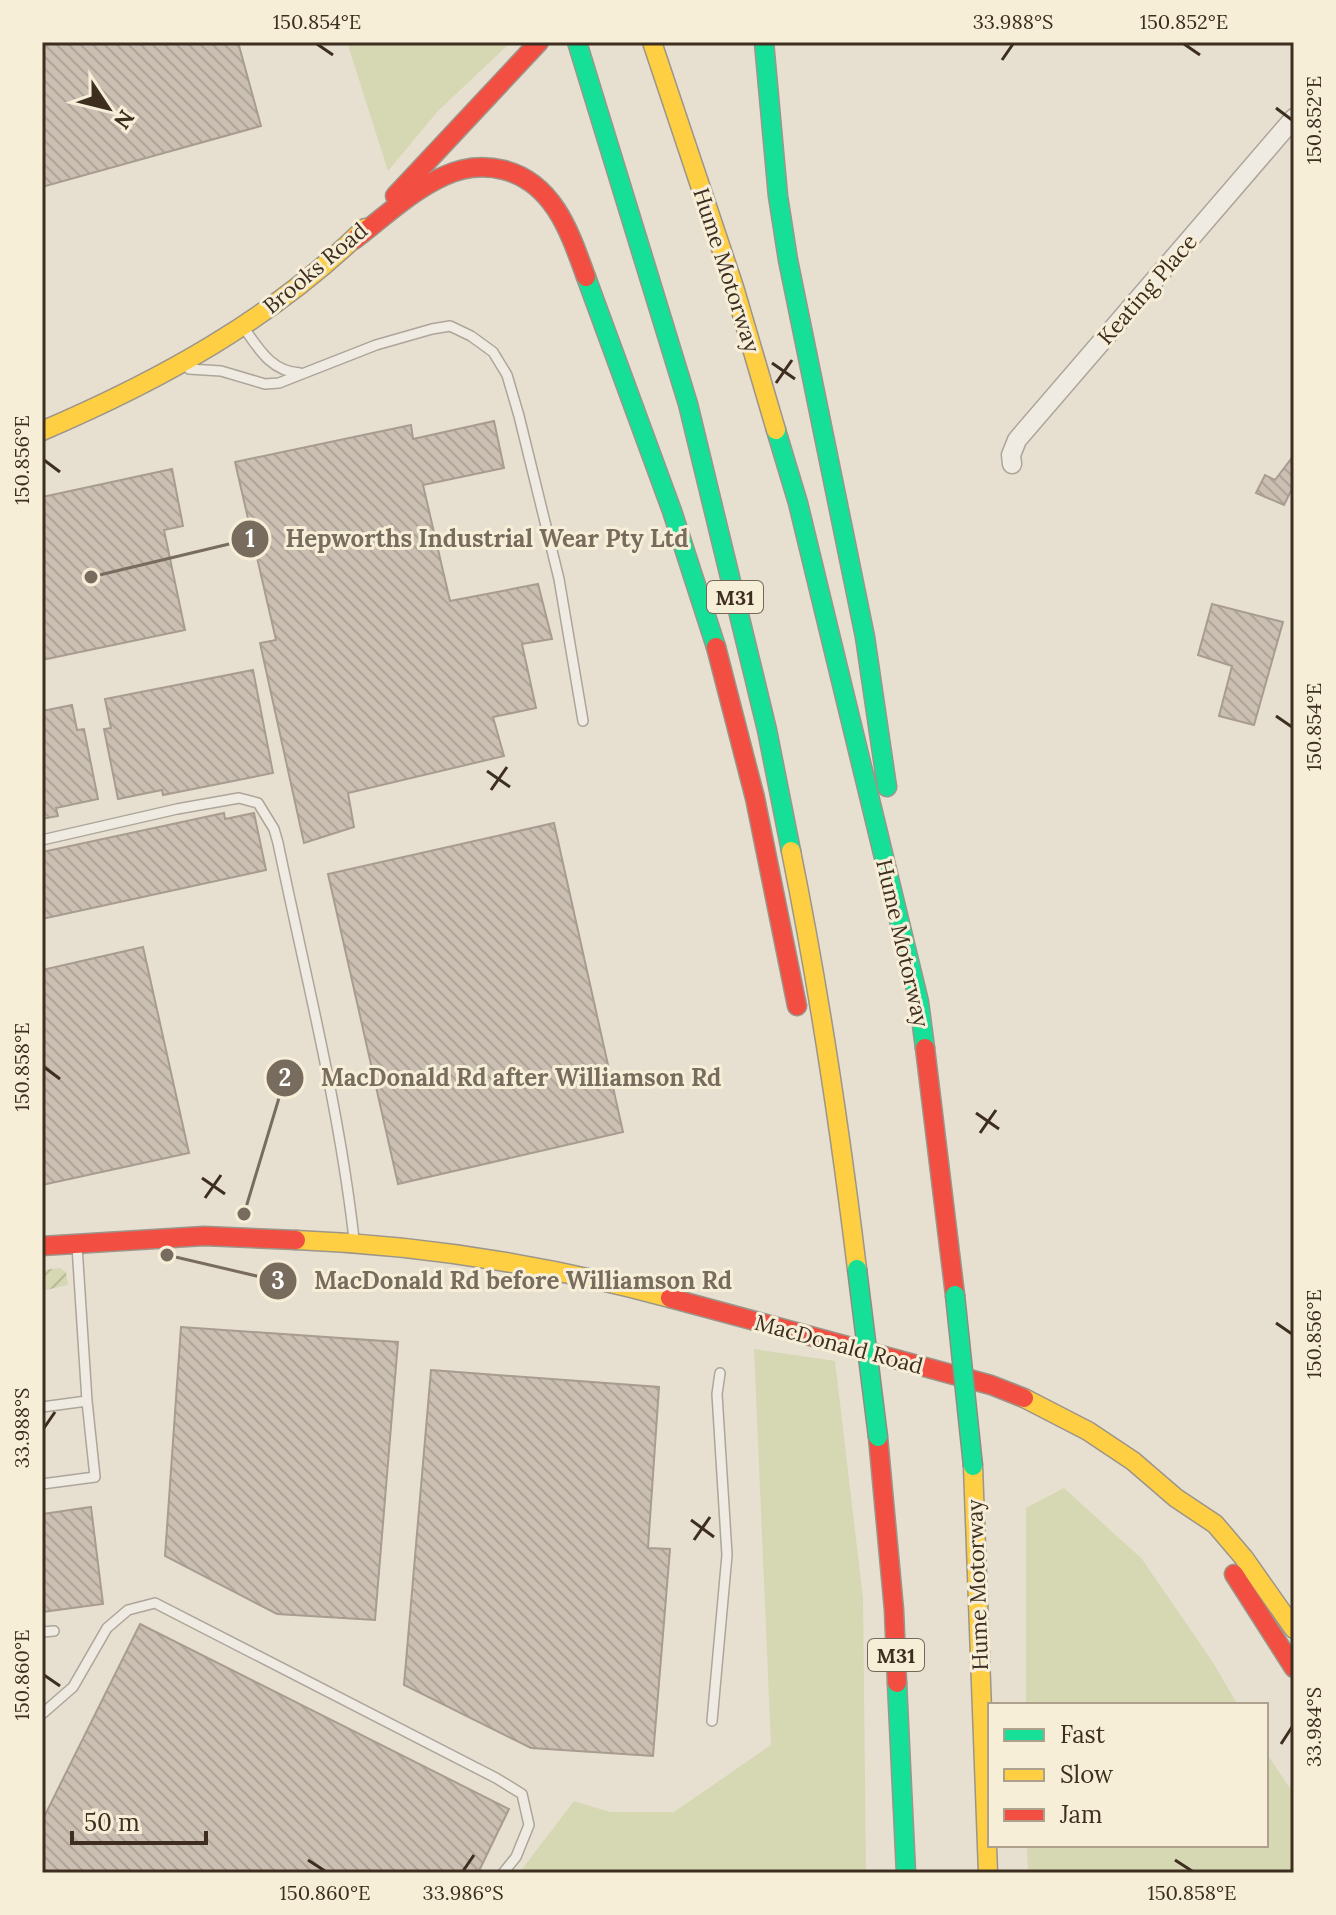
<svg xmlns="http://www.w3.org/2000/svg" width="1336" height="1915" font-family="Lora,serif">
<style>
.grass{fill:#d6d7b3}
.garden{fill:url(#garden-furrows)}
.building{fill:url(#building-back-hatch);stroke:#a89c90;stroke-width:2}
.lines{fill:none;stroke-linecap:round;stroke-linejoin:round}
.lane-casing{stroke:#ada599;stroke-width:12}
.street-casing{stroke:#ada599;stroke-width:21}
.fast-casing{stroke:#9c958a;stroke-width:21}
.slow-casing{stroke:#9c958a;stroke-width:21}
.jam-casing{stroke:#9c958a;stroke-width:21}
.lane{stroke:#efebe3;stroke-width:9}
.street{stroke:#efebe3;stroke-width:18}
.fast{stroke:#16e098;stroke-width:18}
.slow{stroke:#ffcf43;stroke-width:18}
.jam{stroke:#f24e42;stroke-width:18}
.fast-bridge-casing{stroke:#928b80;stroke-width:21;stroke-linecap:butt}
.fast-bridge{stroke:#16e098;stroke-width:18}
.ticks{fill:none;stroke:#3d2e20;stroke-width:3}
.labels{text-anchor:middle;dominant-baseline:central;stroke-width:6;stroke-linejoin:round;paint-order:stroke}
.shield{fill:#f7eed8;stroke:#756857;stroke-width:2}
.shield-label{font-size:20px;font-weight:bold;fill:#3d2e20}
.street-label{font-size:22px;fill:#3d2e20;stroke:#f7eed8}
.leader{fill:none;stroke:#786c5e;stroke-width:3}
.callout-dot{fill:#786c5e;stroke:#f7eed8;stroke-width:3}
.mark-label{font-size:24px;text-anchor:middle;font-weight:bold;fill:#fff}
.callout-label{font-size:24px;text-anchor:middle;font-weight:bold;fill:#786c5e;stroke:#f7eed8;stroke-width:6;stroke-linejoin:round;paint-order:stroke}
.neatline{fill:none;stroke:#3d2e20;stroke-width:3}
.ticks-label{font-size:20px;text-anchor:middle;fill:#3d2e20}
</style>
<defs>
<pattern id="garden-furrows" width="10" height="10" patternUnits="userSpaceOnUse" patternTransform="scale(2)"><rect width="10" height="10" fill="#d6d7b3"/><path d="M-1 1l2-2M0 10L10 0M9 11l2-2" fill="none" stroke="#b9b99a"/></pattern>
<pattern id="building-back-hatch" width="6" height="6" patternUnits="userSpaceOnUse" patternTransform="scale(2)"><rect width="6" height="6" fill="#cbbfb2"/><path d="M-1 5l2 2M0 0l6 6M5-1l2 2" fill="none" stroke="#afa499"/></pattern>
</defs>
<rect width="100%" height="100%" fill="#e7e0d1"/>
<!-- grass -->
<path class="grass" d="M347,42H511L438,111L388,171Z
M754,1349L835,1361L863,1598L866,1873H519L574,1801L610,1812H674L771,1745Z
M1064,1488L1142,1559L1212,1661L1238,1705H1026V1508Z
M1266,1753L1294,1794V1873H1028L1027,1845H1266Z"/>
<!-- garden -->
<path class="garden" d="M60,1268L66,1272L68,1285L42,1291V1270Z"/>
<!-- building -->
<path class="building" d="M42,42H238L261,126L42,187Z
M494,421L504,468L423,485L450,601L538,584L552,639L522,644L536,708L493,717L504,756L348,793L354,827L304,843L260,643L276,640L235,462L411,425L413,439Z
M1294,455V485L1284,505L1256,493L1265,475L1275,480Z
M172,469L183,526L164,530L185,630L42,660V497Z
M1212,604L1283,622L1254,725L1219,716L1232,666L1198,655Z
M253,670L273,773L163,795L162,790L118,799L104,729L111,728L105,699Z
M72,705L77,730L84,729L98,799L56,808L58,816L42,819V711Z
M224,813L225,819L254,813L266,870L42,919V852Z
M554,823L623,1132L398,1184L328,874Z
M143,947L189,1153L42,1185V970Z
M181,1327L398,1342L375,1620L277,1614L165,1556Z
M431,1370L659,1387L648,1548L670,1549L653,1756L531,1748L404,1685Z
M91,1507L103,1604L42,1612V1514Z
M140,1624L509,1809L478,1873H42V1821Z"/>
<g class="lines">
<!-- lane casing -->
<g class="lane-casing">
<path id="lane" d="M246,331C260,351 273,372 300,373
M189,369L221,371L265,384L279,383L376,345L432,329L450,326L471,336L493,352L507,375L519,416L559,579L583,721
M42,840L177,809L239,798L258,803L274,829L278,843C305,974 339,1106 354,1239
M42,1407L87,1401L77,1246
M42,1484L95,1477L87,1401
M42,1632L54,1631
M42,1714L73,1687L107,1628L128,1610L155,1603L496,1778L522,1794L529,1825L516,1857L503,1873
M712,1721L727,1555L717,1394L720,1373"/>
</g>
<!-- street casing -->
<g class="street-casing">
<path id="street" d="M1012,464L1011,455L1017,440L1294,118"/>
</g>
<!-- fast casing -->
<g class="fast-casing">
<path id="fast" d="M577,42L688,404L767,730L791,851
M764,42L778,196L788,260L865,637L887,787
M586,277L672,511L716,647
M776,430L798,503L919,1002L925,1048
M897,1683L906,1873"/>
</g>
<!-- slow casing -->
<g class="slow-casing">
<path id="slow" d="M652,42L734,287L776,430
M42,431C161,380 272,319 365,228
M791,851C819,989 840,1129 857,1269
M296,1240C423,1245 547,1265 670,1298
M1024,1398L1088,1431L1133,1461L1176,1498L1215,1524L1244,1558L1294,1629
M973,1466L988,1873"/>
</g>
<!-- jam casing -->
<g class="jam-casing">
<path id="jam" d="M395,196L539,42
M354,240C383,218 411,191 444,176C463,167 484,165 504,170C554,183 570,233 586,277
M716,647L755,798L797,1006
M925,1048L955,1295
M42,1246L204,1236L296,1240
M670,1298L991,1385L1024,1398
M878,1437L894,1610L897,1683
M1234,1574L1294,1668"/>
</g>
<!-- lane -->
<use href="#lane" class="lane"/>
<!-- street -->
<use href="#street" class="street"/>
<!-- fast -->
<use href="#fast" class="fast"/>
<!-- slow -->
<use href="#slow" class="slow"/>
<!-- jam -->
<use href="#jam" class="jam"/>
<!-- fast-bridge casing -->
<g class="fast-bridge-casing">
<path id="fast-bridge" d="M857,1269L878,1437
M955,1295L973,1466"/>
</g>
<!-- fast-bridge -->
<use href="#fast-bridge" class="fast-bridge"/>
</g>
<!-- ticks -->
<path class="ticks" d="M317,44L333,55M1184,44L1200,55M1002,60L1013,44M1276,108L1292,120M772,363L795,379M776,383L792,360M44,460L60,472M1276,716L1292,727M487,771L510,787M491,790L507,767M44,1067L60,1079M976,1113L999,1129M980,1133L996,1110M202,1178L225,1194M205,1198L221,1175M1276,1323L1292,1334M44,1428L55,1412M691,1520L714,1537M694,1540L710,1517M44,1675L60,1686M1281,1744L1292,1727M308,1860L325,1871M1175,1860L1192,1871M463,1871L474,1855"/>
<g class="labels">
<!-- shield labels -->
<g class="shield">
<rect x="707" y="581" width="56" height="32" rx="6"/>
<rect x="868" y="1639" width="56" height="32" rx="6"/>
</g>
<g class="shield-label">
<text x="735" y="597">M31</text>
<text x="896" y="1655">M31</text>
</g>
<!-- street labels -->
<g class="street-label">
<text transform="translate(315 268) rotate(-40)">Brooks Road</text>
<text transform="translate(727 270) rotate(72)">Hume Motorway</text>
<text transform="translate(1147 289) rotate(-49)">Keating Place</text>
<text transform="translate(903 943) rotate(77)">Hume Motorway</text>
<text transform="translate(839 1344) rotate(15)">MacDonald Road</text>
<text transform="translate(977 1585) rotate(-92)">Hume Motorway</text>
</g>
</g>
<!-- callouts -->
<path class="leader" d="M91 577L250 539M244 1214L285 1078M167 1255L278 1281"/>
<g class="callout-dot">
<circle cx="91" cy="577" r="8"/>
<circle cx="244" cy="1214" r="8"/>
<circle cx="167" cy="1255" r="8"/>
<circle cx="250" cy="539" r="20"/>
<circle cx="285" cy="1078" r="20"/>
<circle cx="278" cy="1281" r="20"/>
</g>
<g class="mark-label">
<text x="250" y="547">1</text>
<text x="285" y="1086">2</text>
<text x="278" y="1289">3</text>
</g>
<g class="callout-label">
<text x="487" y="547">Hepworths Industrial Wear Pty Ltd</text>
<text x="521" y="1086">MacDonald Rd after Williamson Rd</text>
<text x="523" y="1289">MacDonald Rd before Williamson Rd</text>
</g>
<!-- border -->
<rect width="1336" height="1915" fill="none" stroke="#f7eed8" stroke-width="88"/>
<!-- legend -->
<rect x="988" y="1703" width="280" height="144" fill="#f7eed8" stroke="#ada18e" stroke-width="2"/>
<rect x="1004" y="1729" width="40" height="12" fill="#16e098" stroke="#ada18e" stroke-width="2"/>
<text x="1060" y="1743" font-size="24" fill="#3d2e20">Fast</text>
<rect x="1004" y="1769" width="40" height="12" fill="#ffcf43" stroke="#ada18e" stroke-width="2"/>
<text x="1060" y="1783" font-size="24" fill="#3d2e20">Slow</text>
<rect x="1004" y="1809" width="40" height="12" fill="#f24e42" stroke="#ada18e" stroke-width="2"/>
<text x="1060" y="1823" font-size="24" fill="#3d2e20">Jam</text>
<!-- north arrow -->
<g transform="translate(108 108) rotate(125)" stroke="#f7eed8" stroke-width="6" paint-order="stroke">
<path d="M0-6L14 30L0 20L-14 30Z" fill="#3d2e20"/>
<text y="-12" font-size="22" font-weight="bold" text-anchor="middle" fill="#3d2e20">N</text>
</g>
<!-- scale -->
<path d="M72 1831v12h134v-12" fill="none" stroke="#3d2e20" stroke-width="4"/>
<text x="84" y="1831" font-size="24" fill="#3d2e20" stroke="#f7eed8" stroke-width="6" paint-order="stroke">50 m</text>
<rect x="44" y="44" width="1248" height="1827" class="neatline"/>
<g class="ticks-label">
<text x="317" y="29">150.854°E</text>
<text x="1013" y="29">33.988°S</text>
<text x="1184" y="29">150.852°E</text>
<text transform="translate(1314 120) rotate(-90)" y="7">150.852°E</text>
<text transform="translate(22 460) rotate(-90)" y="7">150.856°E</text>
<text transform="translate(1314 727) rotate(-90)" y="7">150.854°E</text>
<text transform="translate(22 1067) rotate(-90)" y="7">150.858°E</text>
<text transform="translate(1314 1334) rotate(-90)" y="7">150.856°E</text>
<text transform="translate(22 1428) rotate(-90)" y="7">33.988°S</text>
<text transform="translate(22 1675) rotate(-90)" y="7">150.860°E</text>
<text transform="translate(1314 1727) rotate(-90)" y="7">33.984°S</text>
<text x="325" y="1900">150.860°E</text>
<text x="463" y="1900">33.986°S</text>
<text x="1192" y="1900">150.858°E</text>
</g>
</svg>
